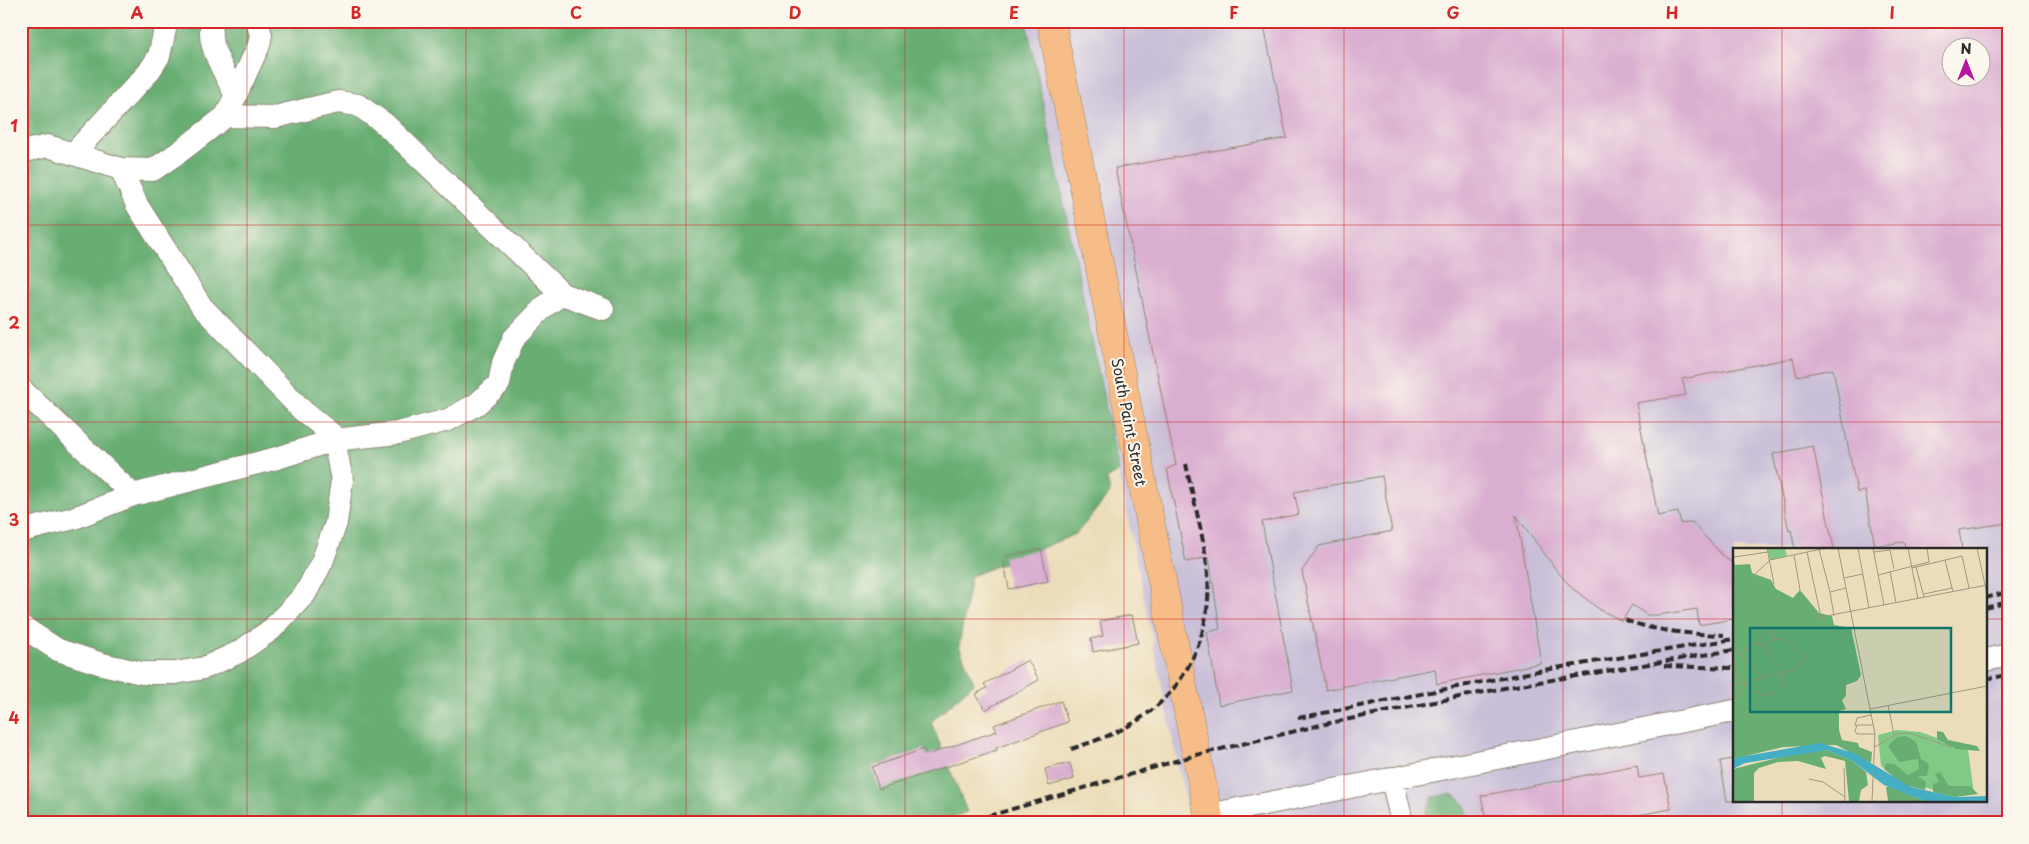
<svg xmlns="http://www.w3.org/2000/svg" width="2029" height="844" font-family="'Playpen Sans',sans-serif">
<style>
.industrial{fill:#c9bfd8;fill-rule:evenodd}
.forest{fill:#68ae73;stroke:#4a6c4f}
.building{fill:#daaed0;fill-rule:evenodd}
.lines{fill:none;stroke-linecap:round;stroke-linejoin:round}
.minor-casing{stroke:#8c8472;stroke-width:24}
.major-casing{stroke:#8c8472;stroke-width:29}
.minor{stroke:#fff;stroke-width:22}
.major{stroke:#f7bd88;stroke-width:28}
.rail{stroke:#2b2b2b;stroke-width:4;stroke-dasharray:8 4;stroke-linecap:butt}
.grid{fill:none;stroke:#d62828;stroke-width:1;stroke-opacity:0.55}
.labels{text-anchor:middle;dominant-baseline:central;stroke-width:4;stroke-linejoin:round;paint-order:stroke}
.street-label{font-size:15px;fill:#2b2b2b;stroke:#fbf7ec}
.inset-road{fill:none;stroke:#9f9681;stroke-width:1}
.view{fill:#0f766e;fill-opacity:0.15;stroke:#0f766e;stroke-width:2.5}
.inset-edge{fill:none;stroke:#2b2b2b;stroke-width:2.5}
.neatline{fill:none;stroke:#d62828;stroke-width:2}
.grid-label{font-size:16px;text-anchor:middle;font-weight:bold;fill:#d62828}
</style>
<rect width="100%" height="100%" fill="#fbf7ec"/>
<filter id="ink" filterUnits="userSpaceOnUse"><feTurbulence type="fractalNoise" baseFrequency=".02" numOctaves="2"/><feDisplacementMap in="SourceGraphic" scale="10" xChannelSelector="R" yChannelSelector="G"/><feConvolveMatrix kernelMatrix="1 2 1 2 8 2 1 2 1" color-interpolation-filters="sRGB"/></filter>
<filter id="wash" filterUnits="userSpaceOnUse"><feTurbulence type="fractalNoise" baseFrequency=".0096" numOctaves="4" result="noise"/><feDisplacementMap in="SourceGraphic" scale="20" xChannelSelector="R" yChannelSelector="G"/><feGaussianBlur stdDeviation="1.12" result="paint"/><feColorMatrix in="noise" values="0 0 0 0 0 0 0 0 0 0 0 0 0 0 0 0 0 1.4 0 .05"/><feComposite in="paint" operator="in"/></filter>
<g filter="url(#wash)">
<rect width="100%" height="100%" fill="#ecddba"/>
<!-- industrial -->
<path class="industrial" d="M1026,21H2008V823H1190ZM1952,48H1982V78H1952ZM1734,549H1985V800H1734Z"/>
<!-- forest -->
<path class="forest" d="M21,21H1026L1119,471L1107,478L1110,493L1076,534L971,576L959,646L974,683L931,722L967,812L935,823H21Z
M1449,794C1463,797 1468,809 1470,823H1426V812L1433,797Z"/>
<g id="blocks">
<!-- building -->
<path class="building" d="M1263,21H2008V523L1959,530L1962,549H1905L1904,542L1875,546L1865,491L1857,492L1833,369L1797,376L1793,358L1682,379L1686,395L1636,403L1658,516L1678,512L1681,524L1692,522L1725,558L1734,564V619L1699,625L1697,609L1658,615H1647L1632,605L1622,621L1599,609L1572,588L1557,571L1516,515L1541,663L1437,684L1435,669L1326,690L1302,571L1319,546L1392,531L1382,476L1294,492L1299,514L1262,522L1293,690L1219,705L1207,632L1220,629L1209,557L1186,562L1167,469L1176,465L1115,168L1287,138ZM1952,48H1982V78H1952Z
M1813,446L1831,535L1834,549H1795L1791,530L1789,531L1773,454Z
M1041,549L1048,581L1009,589L1003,557Z
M1132,615L1138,643L1093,652L1091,639L1103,636L1100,621Z
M1028,660L1039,680L985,710L976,694L987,688L984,684Z
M1061,701L1068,722L996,748L997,750L879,789L872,767L924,749L926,755L997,731L994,725Z
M1734,759V801H1727L1720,761Z
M1070,763L1074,779L1049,786L1045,769Z
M1637,765L1639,778L1664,774L1671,809L1616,819V815L1579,823H1487L1481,796Z"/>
</g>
</g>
<g filter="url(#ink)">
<use href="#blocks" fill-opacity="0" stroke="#8c8472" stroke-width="1"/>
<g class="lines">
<!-- minor casing -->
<g class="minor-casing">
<path id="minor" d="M214,21C202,39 228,78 236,96
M226,116L275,117L338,102L358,105L385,124L562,294L603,309
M73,154L148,73L159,56L167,21
M21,155L25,151L48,146L121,169L153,170L182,150L226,116L259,45L261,35L257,21
M21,389L133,495
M21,531L74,518L133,495L277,458L334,440L398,433L448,420L477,404L499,384L503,363L514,338L544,307L562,294
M21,626L58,650L102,664L142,673H175L204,668L239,652L271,630L305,594L322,562L336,523L342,480L333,435L303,411L202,307L137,205L121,169
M1985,660L2008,655
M1392,778L1402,823
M1208,815L1734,711"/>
</g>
<!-- major casing -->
<g class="major-casing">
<path id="major" d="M1051,21L1210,823"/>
</g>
<!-- minor -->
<use href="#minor" class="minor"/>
<!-- major -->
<use href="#major" class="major"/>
<!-- rail -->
<path class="rail" d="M1985,598L2008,592
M1985,608L2008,602
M1625,620C1657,632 1691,634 1724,635
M1664,666L1734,668
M1985,679L2008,675
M1298,718L1538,671L1734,639
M1071,749C1095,741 1120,733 1141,718C1188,687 1212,631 1208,576C1205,539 1193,500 1186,464
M965,823L1196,755L1325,724L1509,687L1734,650"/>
</g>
</g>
<!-- grid -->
<path class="grid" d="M247,21V823M466,21V823M686,21V823M905,21V823M1124,21V823M1344,21V823M1563,21V823M1782,21V549M21,225H2008M21,422H2008M21,619H1734M1985,619H2008M1782,800V823"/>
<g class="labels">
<!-- street labels -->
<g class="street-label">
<text transform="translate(1130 422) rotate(79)">South Paint Street</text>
</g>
</g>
<!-- overview -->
<g transform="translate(1733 548)">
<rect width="254" height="254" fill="#ecddba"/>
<path d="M34,0H52L54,8L37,12ZM164,182L188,184L235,202L241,245H216L172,235L148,218L145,187Z" fill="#81ca86"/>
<path d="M0,9L2,17L17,16L19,25L38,32L43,41L60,50L67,42L86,65L99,68L101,77L118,80L128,127L124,133L113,137V148L109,152L113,161L106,163V182L109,192L125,195L126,199L139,204L138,215L103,197L50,199L0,211ZM204,183L210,184L215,192L244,198L247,203L223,201L204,191ZM173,188L183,194L188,211L196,216L194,228H185L193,234L192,242L171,237L151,221L153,215L161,216L175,227L186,221L185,211L166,214L155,198L164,189ZM94,202L118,212L133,224L135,237L128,242L126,253H116L112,213L92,208L88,210L93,221L65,213L45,214L26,220L21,225V253H0V221L60,206ZM207,224L216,238H237L245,246L222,249L200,244V236L206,234L202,226ZM153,239H157L192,253H155Z" fill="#68ae73"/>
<path d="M87,195L121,205L178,239L222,249L254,248V253H192L151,237L118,212L94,202L12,215L0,221V211L7,209Z" fill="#44afc2"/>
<path class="inset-road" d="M34,0L41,36M105,0L142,186L139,253M125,0L136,60M140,0L151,57M175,0L185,51M244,0L254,46M86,1L97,44M74,4L88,69L254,37M141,4L157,2L161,21M61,7L67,42M1,9L35,4M212,12L220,44M183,19L191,49M179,20L229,8L236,40M157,23L163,55M145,27L196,14L194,0M19,29L37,12L93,0M111,30L130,26M191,46L219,40M101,68L97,44L113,40M39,92L52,91L77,111M24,95L33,86V77M0,101L8,106L19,95L32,97L39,92L40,90L42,85L43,84L40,81L38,84L40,90M6,106L30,129M0,111L6,130L18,142L31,147L41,145L49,136L50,123L29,97M0,137L61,122L72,109M0,153L7,147L12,135M155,157L161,187M137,161L254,138M140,177H124L122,183L124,186H142M122,178L124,170L138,167M142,199L164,186L176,185L218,199M111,220L112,253M76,231L90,234L112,249"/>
<path class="view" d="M17,80H218V164H17Z"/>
<rect width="254" height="254" class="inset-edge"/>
</g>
<!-- margin -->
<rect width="2029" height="844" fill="none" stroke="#fbf7ec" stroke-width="55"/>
<!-- north arrow -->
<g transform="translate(1966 62)"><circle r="24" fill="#fbf7ec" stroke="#a8a59f"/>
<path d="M0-4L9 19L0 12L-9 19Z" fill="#b5179e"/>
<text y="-8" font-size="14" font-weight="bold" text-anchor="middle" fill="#2b2b2b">N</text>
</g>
<rect x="28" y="28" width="1974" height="788" class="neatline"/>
<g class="grid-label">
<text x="137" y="19">A</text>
<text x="356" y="19">B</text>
<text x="576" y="19">C</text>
<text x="795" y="19">D</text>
<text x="1014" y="19">E</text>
<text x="1234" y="19">F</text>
<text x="1453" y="19">G</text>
<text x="1672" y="19">H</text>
<text x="1892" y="19">I</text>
<text x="14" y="132">1</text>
<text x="14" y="329">2</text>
<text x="14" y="526">3</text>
<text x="14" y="724">4</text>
</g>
</svg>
